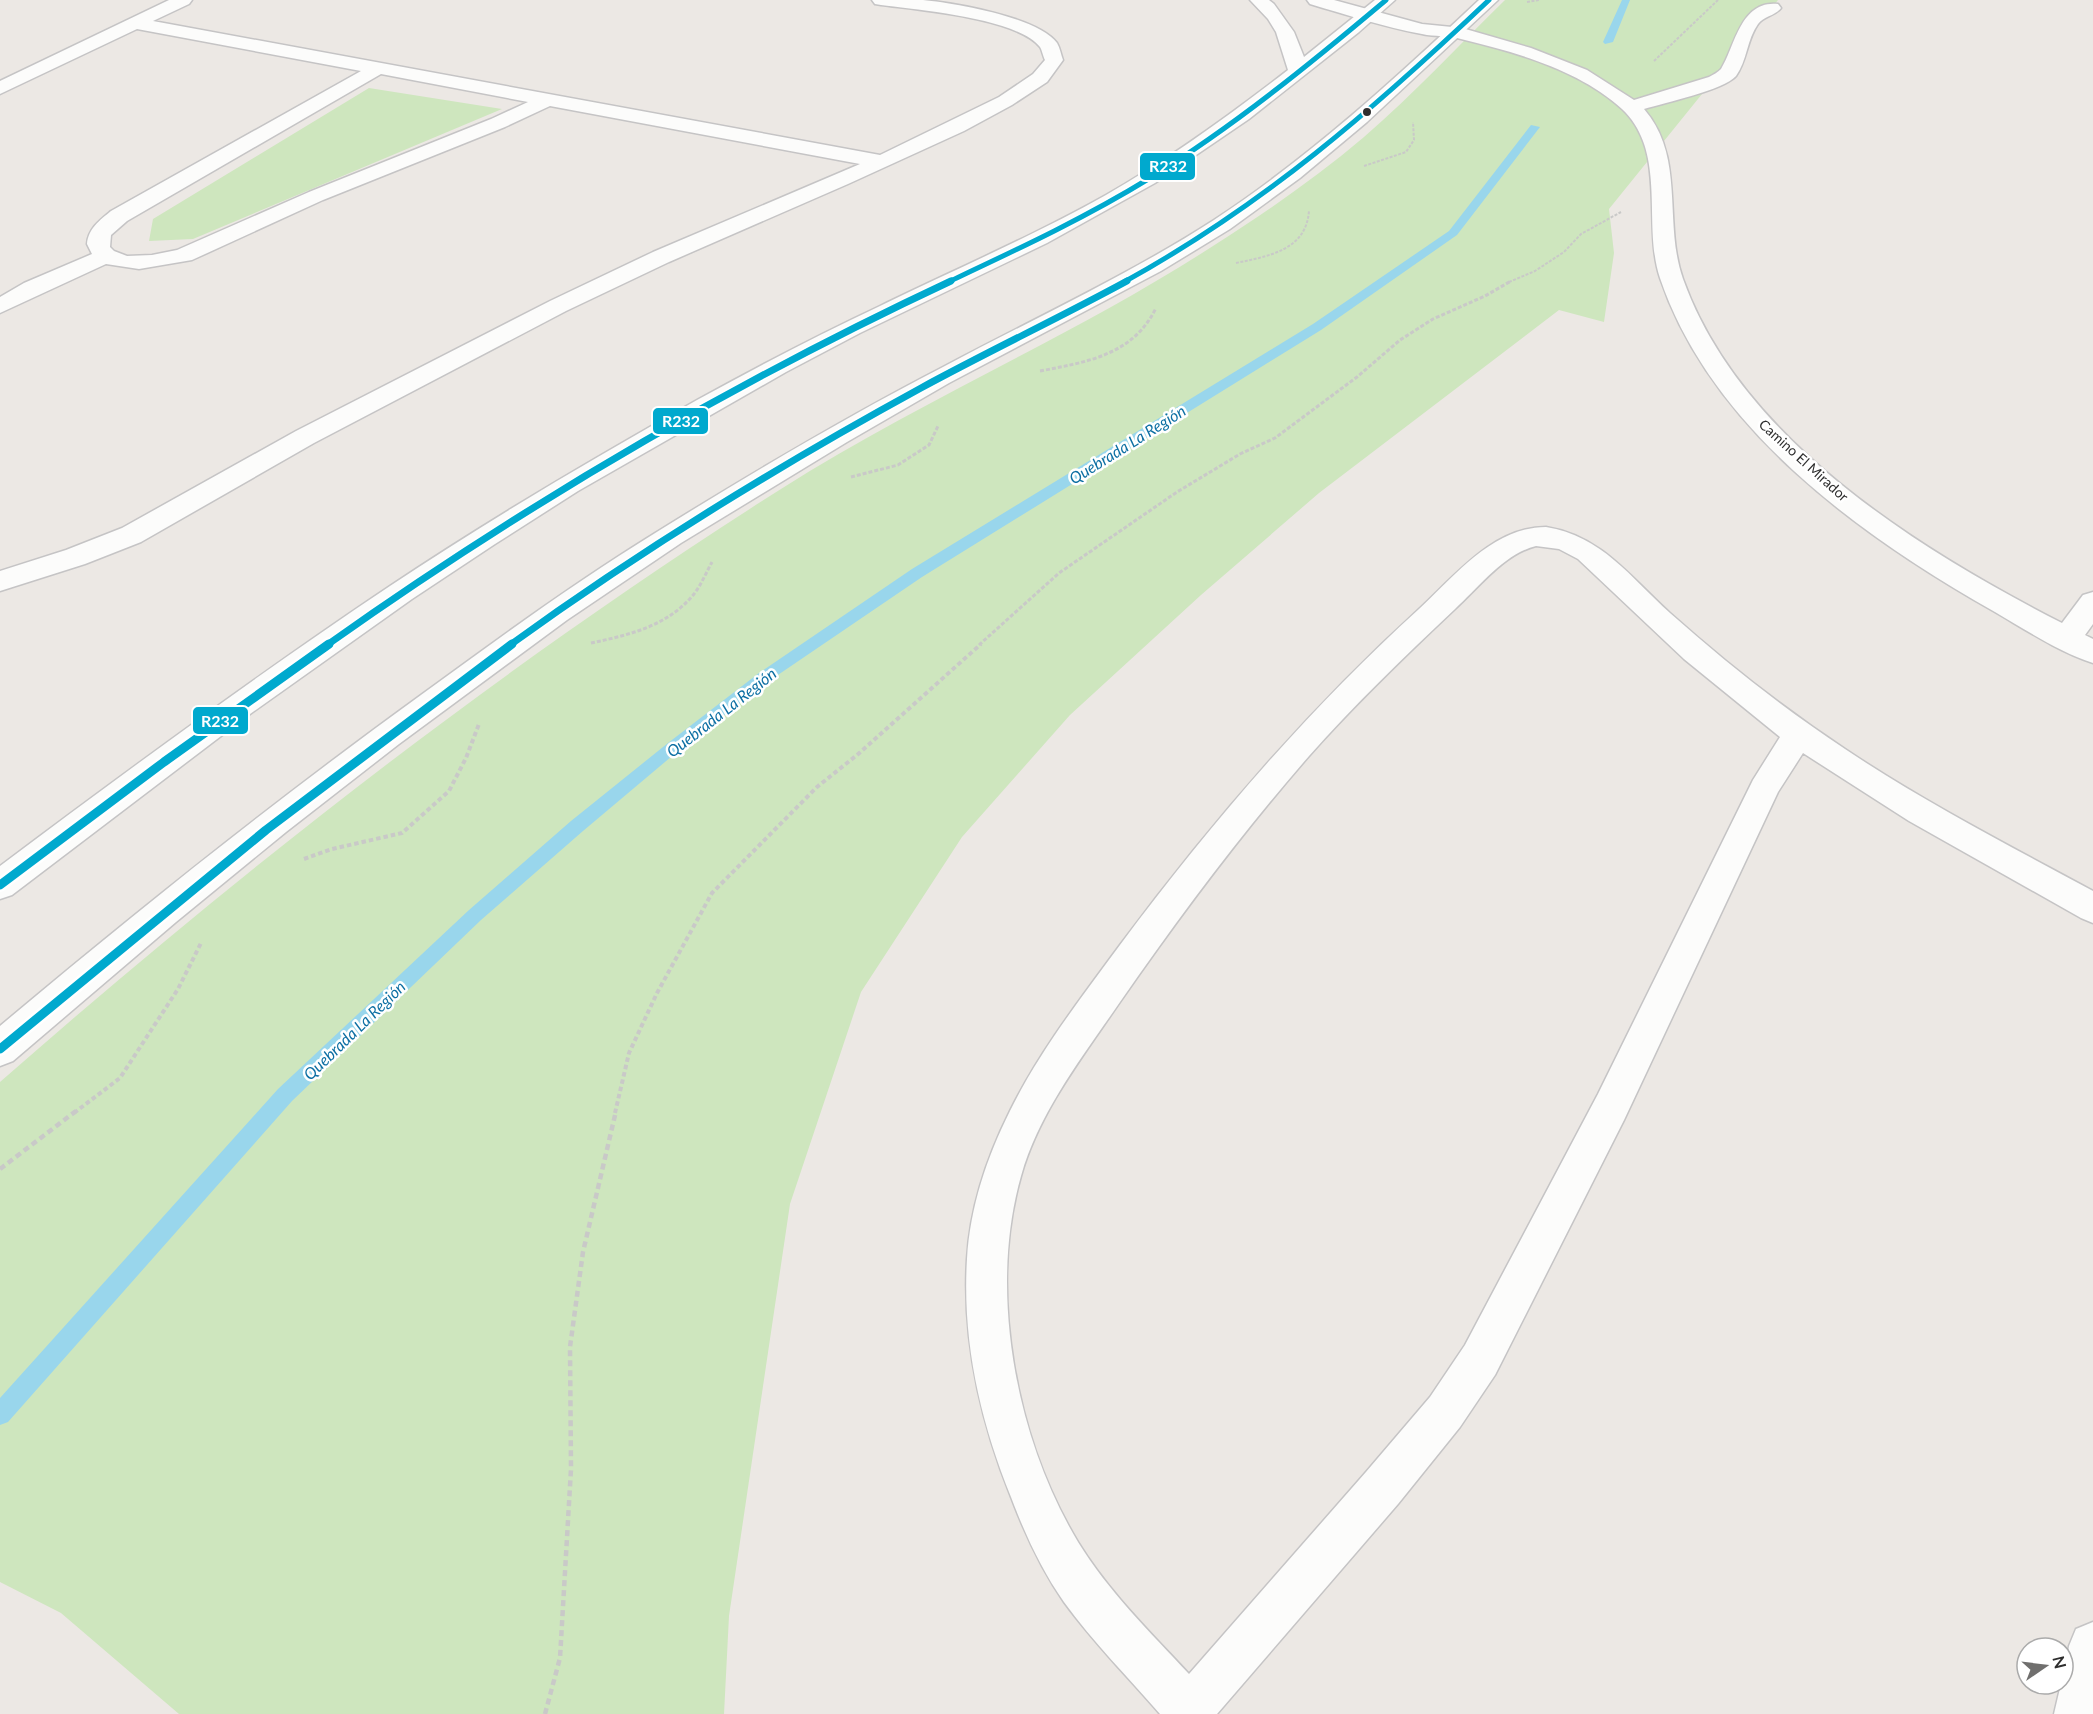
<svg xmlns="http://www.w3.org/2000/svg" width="2093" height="1714" font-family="Lato,sans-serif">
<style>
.green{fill:#cee6be}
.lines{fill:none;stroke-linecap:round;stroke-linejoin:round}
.stream{fill:#99d6ec;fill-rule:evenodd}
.minor-casing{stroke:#c5c4c5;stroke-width:3}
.tertiary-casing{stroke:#c5c4c5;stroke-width:3}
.path-far3{stroke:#c9c9c8;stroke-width:2;stroke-dasharray:3 1.5;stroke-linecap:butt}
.path-far2{stroke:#c9c9c8;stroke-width:3;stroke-dasharray:4 2;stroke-linecap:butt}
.path-far1{stroke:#c9c9c8;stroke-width:4;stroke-dasharray:4.5 3;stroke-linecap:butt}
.path{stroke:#c9c9c8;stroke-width:4.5;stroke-dasharray:6 4;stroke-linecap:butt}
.minor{fill:#fcfcfb;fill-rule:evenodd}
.tertiary{fill:#fcfcfb;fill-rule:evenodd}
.bus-1-far2-casing{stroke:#fff;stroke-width:8}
.bus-1-far1-casing{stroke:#fff;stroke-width:10}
.bus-1-casing{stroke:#fff;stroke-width:14}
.bus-1-far2{stroke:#00a9ce;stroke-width:5}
.bus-1-far1{stroke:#00a9ce;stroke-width:7}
.bus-1{stroke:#00a9ce;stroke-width:9}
.bus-dot{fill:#2e2e2e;stroke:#fff;stroke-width:2}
.labels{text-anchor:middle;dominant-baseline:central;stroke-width:5;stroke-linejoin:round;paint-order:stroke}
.far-street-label{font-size:14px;fill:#2e2e2e;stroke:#fff}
.water-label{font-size:16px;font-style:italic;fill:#0d6fa3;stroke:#fff}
.line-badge{stroke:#fff;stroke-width:2}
.badge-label{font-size:16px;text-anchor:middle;font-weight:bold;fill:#fff}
</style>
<rect width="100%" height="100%" fill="#ece8e4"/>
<!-- green -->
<path class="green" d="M1505,0H1778L1609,209L1614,253L1604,322L1559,310L1319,493L1201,595L1070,715L962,837L861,992L790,1204L729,1616L724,1714H179L61,1613L0,1582V1082C246,866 505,664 781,489C921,400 1074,336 1213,246C1265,213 1317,177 1364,137C1414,94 1459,45 1505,0Z
M369,88L502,109L193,239L149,241L153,219Z"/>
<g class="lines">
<!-- stream -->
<path class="stream" d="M1622,0H1630L1613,42L1605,44L1603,42Z
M1531,125L1540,127L1457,235L1321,330L922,577L769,681L678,751L583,831L481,920L292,1101L8,1422L0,1425V1398L278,1089L469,910L571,821L668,743L759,673L912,569L1313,324L1449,231Z"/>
<!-- minor casing -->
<g class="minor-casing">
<path id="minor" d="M169,0H192L189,4L153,21L880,155L999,97L1033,74L1045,60C1043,56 1042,50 1040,47C1017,18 918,10 881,5L875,4L872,0C889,0 906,0 923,0C954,3 1038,17 1057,43C1060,48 1061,55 1063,60L1047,82L1012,105L964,131L848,184L669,262L566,311L314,443L141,542L85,564L0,591V571L66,550L122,528L296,431L550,301L653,252L860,164L550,106L505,127L323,200L192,260L139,269L106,264L0,313V297L24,283L92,254L87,244C88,229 100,220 111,211L361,71L137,29L0,94V81ZM381,74L528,102L491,119L309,192L177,250L152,255L127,256L114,251L110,247L111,235L127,221Z
M1307,0H1334L1422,24L1462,28L1531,48L1587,70L1634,100L1709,77C1713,75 1718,72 1721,69C1735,47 1740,0 1778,4L1781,8C1775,16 1764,16 1758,24C1747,39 1747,61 1736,76C1724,90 1664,103 1644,109C1686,157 1663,223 1683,279C1740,439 1919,550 2062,623L2083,595L2093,592V624L2085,635L2093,639V663C2059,652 2026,630 1995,612C1862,537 1711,429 1660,278C1642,225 1668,152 1622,109C1580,70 1515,52 1461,39C1448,35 1435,37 1422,34C1384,27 1347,15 1310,4Z
M1546,527C1602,536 1630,577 1670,613C1725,662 1783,708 1845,749C1924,802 2010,846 2093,891V923L2081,918L1909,821L1803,753L1778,792L1624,1120L1495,1375L1460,1427L1398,1504L1217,1714H1160C1128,1677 1093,1642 1064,1602C1041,1569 1025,1534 1011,1497C980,1420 962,1342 967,1259C970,1207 987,1157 1010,1111C1039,1052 1081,998 1120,945C1210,824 1307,711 1419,609C1455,576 1493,527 1546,527ZM1536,546L1559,549L1578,559L1684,659L1780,737L1753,780L1598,1094L1465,1345L1430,1397L1366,1472L1189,1674C1150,1632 1108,1591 1078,1542C1016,1439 988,1292 1021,1176C1039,1112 1083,1056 1120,1002C1179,917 1241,834 1309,756C1355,704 1405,656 1455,609C1479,587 1504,554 1536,546Z
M2093,1622V1714H2054L2061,1684H2063L2069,1646L2076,1629Z"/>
</g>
<!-- tertiary casing -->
<g class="tertiary-casing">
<path id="tertiary" d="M1250,0H1269L1274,4L1294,32L1304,57L1375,0H1395L1359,32L1249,119L1155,183L1047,243L860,333L786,372L578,491L495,544L412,599L250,714L12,895L0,899V866C128,770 257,675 390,586C490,519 593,459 697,400C757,367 818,335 880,306C956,269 1033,236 1106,195C1171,158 1230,115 1288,70L1276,32L1268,19Z
M1479,0H1498L1367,122L1300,178L1230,229L1161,271L949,383L847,442L681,543L567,620L399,744L286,832L176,922L13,1061L0,1066V1026C137,911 276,800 421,695C499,638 577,581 660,530C752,473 846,417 943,367C1033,319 1127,276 1214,220C1310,157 1395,79 1479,0Z"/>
</g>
<!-- path-far3 -->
<path class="path-far3" d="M1527,2L1539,0
M1654,61L1718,0
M1364,166L1406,152L1414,140L1413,122
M1236,263C1269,256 1307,250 1309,210
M1509,282L1535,271L1564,252L1581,234L1621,212"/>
<!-- path-far2 -->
<path class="path-far2" d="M1040,371C1087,362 1133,355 1156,308
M851,477L898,465L929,445L938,426
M591,643C629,635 668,626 694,594C701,585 706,573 712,562
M979,645L1059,573L1177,492L1240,454L1275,438L1357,377L1400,340L1433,319L1485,296L1511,281"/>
<!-- path-far1 -->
<path class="path-far1" d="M304,859L332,849L402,833L449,791L466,758L479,724
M74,1113L120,1078L178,989L201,943
M615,1113L629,1053L657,993L712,893L817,787L857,755L981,644"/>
<!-- path -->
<path class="path" d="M0,1169L76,1111
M545,1714L560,1658L571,1469L570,1347L583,1252L616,1111"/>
<!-- minor -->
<use href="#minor" class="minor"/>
<!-- tertiary -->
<use href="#tertiary" class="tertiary"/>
<!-- bus-1-far2 casing -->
<g class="bus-1-far2-casing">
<path id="bus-1-far2" d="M948,282C1016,250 1085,218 1150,178C1234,126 1310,64 1386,0
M1124,282C1264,205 1374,109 1489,0"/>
</g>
<!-- bus-1-far1 casing -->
<g class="bus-1-far1-casing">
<path id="bus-1-far1" d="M327,645C523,506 733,383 951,281
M510,645C641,550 780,465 921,388C989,351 1059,318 1127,281"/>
</g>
<!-- bus-1 casing -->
<g class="bus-1-casing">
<path id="bus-1" d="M0,885L164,762L329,644
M0,1049L266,830L512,644"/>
</g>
<!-- bus-1-far2 -->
<use href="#bus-1-far2" class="bus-1-far2"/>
<!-- bus-1-far1 -->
<use href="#bus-1-far1" class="bus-1-far1"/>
<!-- bus-1 -->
<use href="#bus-1" class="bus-1"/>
</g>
<!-- markers -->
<circle class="bus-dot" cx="1367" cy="112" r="5"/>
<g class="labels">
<!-- far-street labels -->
<g class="far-street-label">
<text transform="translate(1804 460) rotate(42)">Camino El Mirador</text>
</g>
<!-- water labels -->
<g class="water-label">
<text transform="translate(1127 444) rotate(-32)">Quebrada La Región</text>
<text transform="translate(721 712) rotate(-38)">Quebrada La Región</text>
<text transform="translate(354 1030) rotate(-44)">Quebrada La Región</text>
</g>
</g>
<g class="line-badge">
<rect x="1139" y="152" width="57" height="29" rx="6" fill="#00a9ce"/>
<rect x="652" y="407" width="57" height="28" rx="6" fill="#00a9ce"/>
<rect x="192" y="706" width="57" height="29" rx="6" fill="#00a9ce"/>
</g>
<g class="badge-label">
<text x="1168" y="172">R232</text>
<text x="681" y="427">R232</text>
<text x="220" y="727">R232</text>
</g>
<!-- north arrow -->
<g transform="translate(2045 1666) rotate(76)"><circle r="28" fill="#ffffff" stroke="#ababab" stroke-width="1.5"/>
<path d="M0-4.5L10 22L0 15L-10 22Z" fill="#706f6e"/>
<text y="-9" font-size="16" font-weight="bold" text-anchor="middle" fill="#2e2e2e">N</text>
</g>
</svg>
